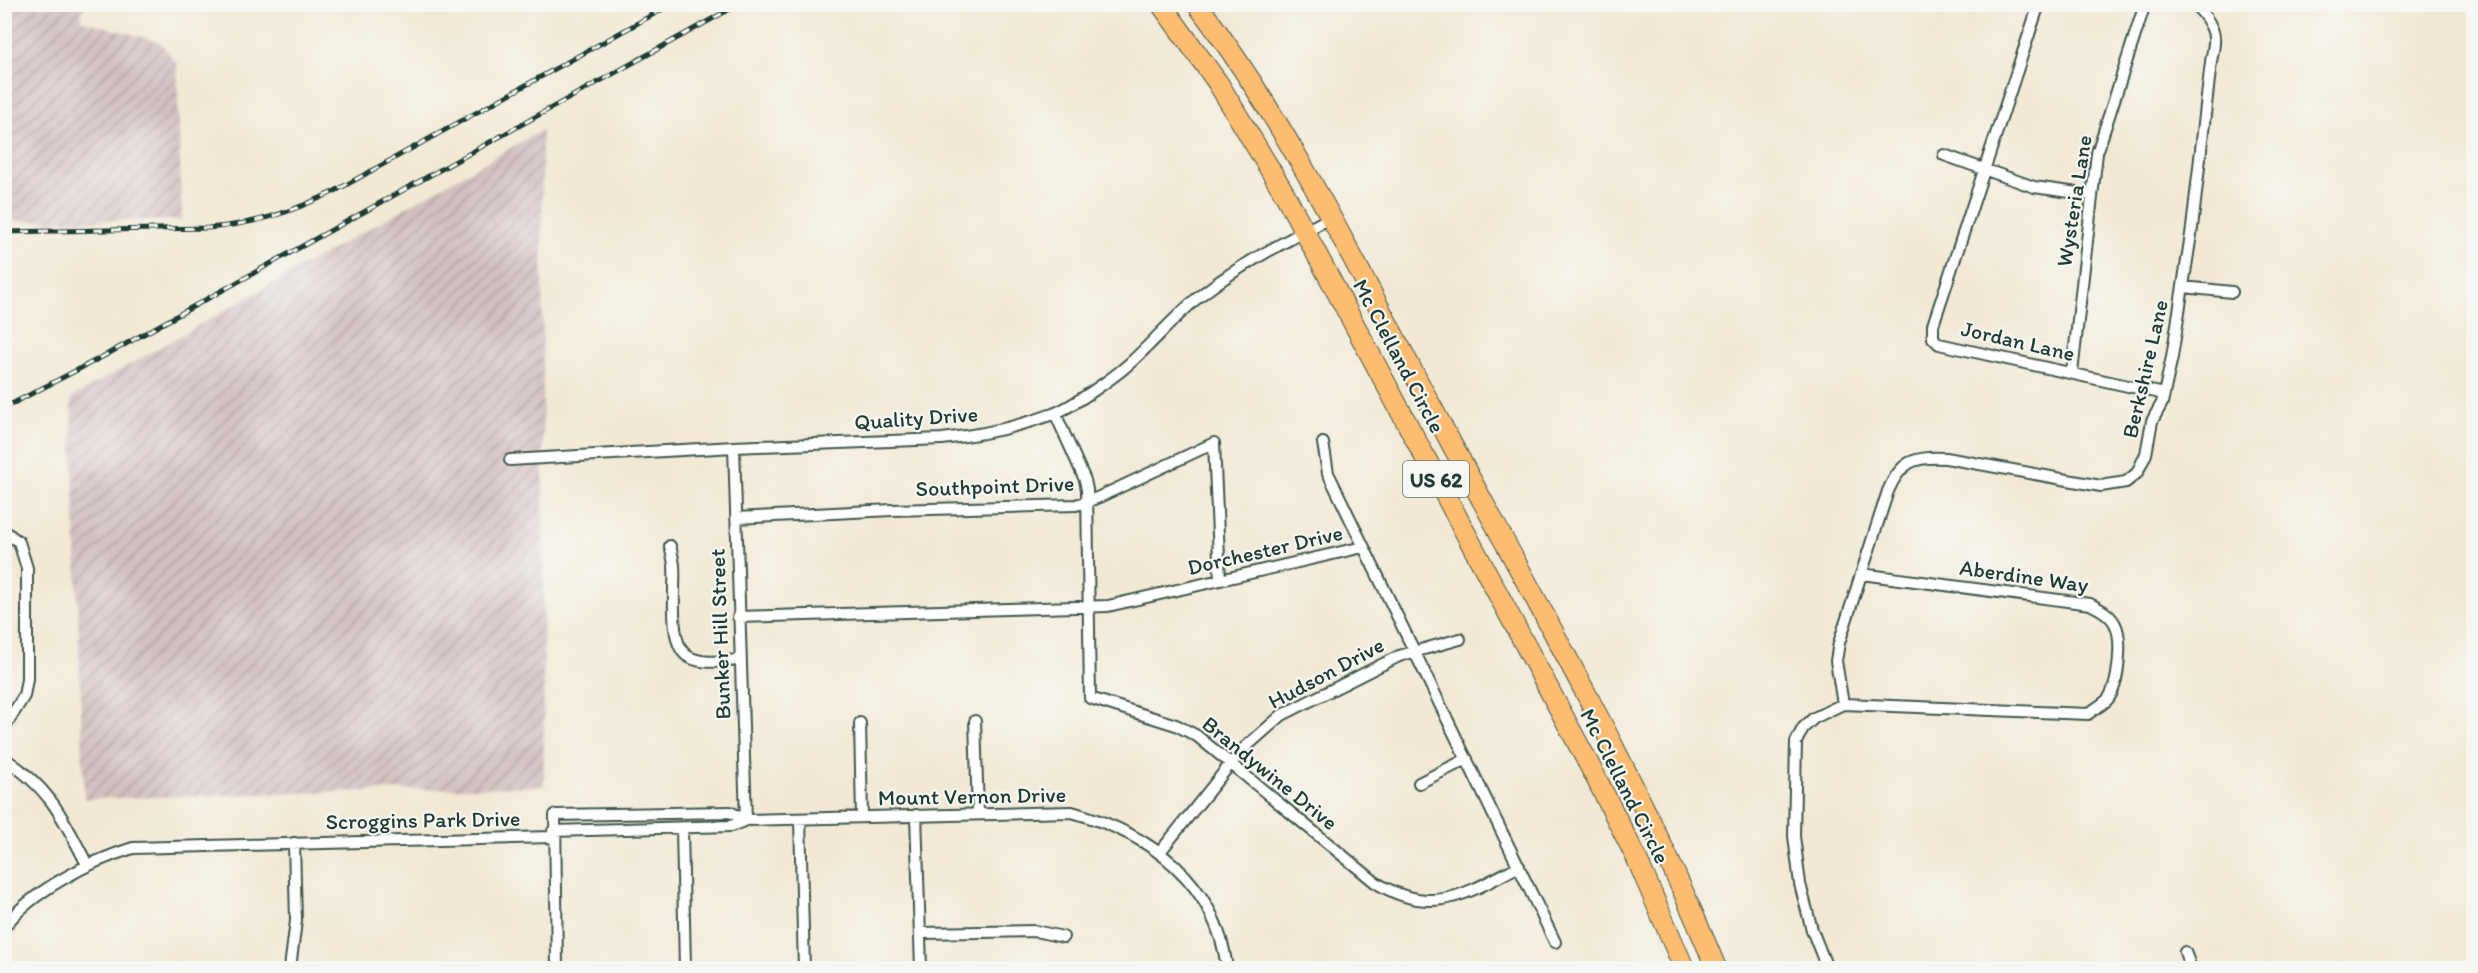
<svg xmlns="http://www.w3.org/2000/svg" width="2478" height="973" font-family="Itim,sans-serif">
<style>
.industrial{fill:url(#industrial-furrows)}
.lines{fill:none;stroke-linecap:round;stroke-linejoin:round}
.street-casing{stroke:#3f574c;stroke-width:14}
.highway-casing{stroke:#3f574c;stroke-width:22}
.street{stroke:#fff;stroke-width:10}
.highway{stroke:#fdbc6f;stroke-width:20}
.rail-casing{stroke:#1f3d34;stroke-width:5}
.rail{stroke:#f6f6f2;stroke-width:3;stroke-dasharray:9;stroke-linecap:butt}
.labels{text-anchor:middle;dominant-baseline:central;stroke-width:4.5;stroke-linejoin:round;paint-order:stroke}
.shield{fill:#f6f6f2;stroke:#60746d;stroke-width:1.5}
.shield-label{font-size:21px;font-weight:bold;fill:#1f3d34}
.street-label{font-size:22px;fill:#1f3d34;stroke:#f6f6f2}
</style>
<defs>
<pattern id="industrial-furrows" width="10" height="10" patternUnits="userSpaceOnUse" patternTransform="scale(1.5)"><rect width="10" height="10" fill="#d2bfc0"/><path d="M-1 1l2-2M0 10L10 0M9 11l2-2" fill="none" stroke="#aa9c9d"/></pattern>
</defs>
<rect width="100%" height="100%" fill="#f6f6f2"/>
<filter id="ink" filterUnits="userSpaceOnUse"><feTurbulence type="fractalNoise" baseFrequency=".0167" numOctaves="2"/><feDisplacementMap in="SourceGraphic" scale="12" xChannelSelector="R" yChannelSelector="G"/><feConvolveMatrix kernelMatrix="1 2 1 2 8 2 1 2 1" color-interpolation-filters="sRGB"/></filter>
<filter id="wash" filterUnits="userSpaceOnUse"><feTurbulence type="fractalNoise" baseFrequency=".008" numOctaves="4" result="noise"/><feDisplacementMap in="SourceGraphic" scale="24" xChannelSelector="R" yChannelSelector="G"/><feGaussianBlur stdDeviation="1.35" result="paint"/><feColorMatrix in="noise" values="0 0 0 0 0 0 0 0 0 0 0 0 0 0 0 0 0 1.4 0 .05"/><feComposite in="paint" operator="in"/></filter>
<g filter="url(#wash)">
<rect width="100%" height="100%" fill="#f2e9d4"/>
<!-- industrial -->
<path class="industrial" d="M4,5H84L81,20L160,42L177,64L182,220L5,221Z
M542,130L544,786L84,799L71,398Z"/>
</g>
<g filter="url(#ink)">
<g class="lines">
<!-- street casing -->
<g class="street-casing">
<path id="street" d="M2039,4L1933,325V338L1939,344L2164,394
M1944,155L2034,187L2092,195
M2183,287L2232,292
M2072,373L2097,153L2145,4
M1055,413L1085,480L1087,490L1090,698L1176,725L1197,736L1375,882C1432,918 1466,894 1519,866
M1323,443L1328,473L1555,942
M734,447L746,820
M510,460L734,447L942,439C980,435 1018,427 1053,414C1072,407 1113,378 1129,364C1155,341 1177,313 1205,292C1243,263 1288,240 1330,218
M736,518L892,510L1076,505L1097,498L1214,443L1220,580
M4,531L19,542L27,568V679L24,696L4,728
M670,546C672,552 673,559 674,565C676,587 667,646 689,657C704,665 723,661 739,660
M738,617L1108,606L1363,547
M1843,704L1836,661L1839,643L1888,491C1901,461 1914,456 1946,458L2101,486L2126,482L2137,473L2146,454L2152,421L2162,403L2172,357L2192,228L2211,62C2212,54 2215,45 2214,37C2213,26 2202,9 2192,4
M975,721L978,813
M860,723L862,817
M4,758C53,791 62,817 88,866
M1419,783L1467,759
M916,815L921,968
M800,819L804,968
M682,828L685,968
M553,831L731,826L746,820L1072,812C1151,834 1216,882 1227,968
M1160,852L1240,752L1282,715L1399,656L1460,639
M4,927C32,891 90,861 133,848L553,837
M921,933L1035,931L1063,937
M2185,952L2191,968
M290,968L296,921L294,843
M557,968L555,815L730,812L746,820
M1827,968L1812,930L1800,884L1794,836L1796,742L1803,728L1814,718L1843,704L2088,714C2094,709 2102,705 2107,700C2119,687 2123,639 2115,624C2110,614 2100,609 2090,604L1861,574"/>
</g>
<!-- highway casing -->
<g class="highway-casing">
<path id="highway" d="M1161,4L1218,83L1283,191L1593,772L1636,857L1684,968
M1197,4C1296,135 1365,285 1443,428C1538,605 1640,782 1716,968"/>
</g>
<!-- street -->
<use href="#street" class="street"/>
<!-- highway -->
<use href="#highway" class="highway"/>
<!-- rail casing -->
<g class="rail-casing">
<path id="rail" d="M4,232L208,228C256,224 292,212 335,191L672,4
M4,408L104,356L739,4"/>
</g>
<!-- rail -->
<use href="#rail" class="rail"/>
</g>
</g>
<g class="labels">
<!-- shield labels -->
<rect class="shield" x="1403" y="461" width="66" height="36" rx="4.5"/>
<g class="shield-label">
<text x="1436" y="479">US 62</text>
</g>
<!-- street labels -->
<g class="street-label">
<text transform="translate(2074 201) rotate(-81)">Wysteria Lane</text>
<text transform="translate(2018 341) rotate(13)">Jordan Lane</text>
<text transform="translate(1399 356) rotate(62)">Mc Clelland Circle</text>
<text transform="translate(2145 369) rotate(-77)">Berkshire Lane</text>
<text transform="translate(916 418) rotate(-4)">Quality Drive</text>
<text transform="translate(995 486) rotate(-2)">Southpoint Drive</text>
<text transform="translate(1265 550) rotate(-13)">Dorchester Drive</text>
<text transform="translate(2024 576) rotate(8)">Aberdine Way</text>
<text transform="translate(720 634) rotate(-92)">Bunker Hill Street</text>
<text transform="translate(1326 673) rotate(-28)">Hudson Drive</text>
<text transform="translate(1270 773) rotate(39)">Brandywine Drive</text>
<text transform="translate(1625 786) rotate(63)">Mc Clelland Circle</text>
<text transform="translate(972 796) rotate(-1)">Mount Vernon Drive</text>
<text transform="translate(423 820) rotate(-1)">Scroggins Park Drive</text>
</g>
</g>
<!-- margin -->
<rect width="2478" height="973" fill="none" stroke="#f6f6f2" stroke-width="24"/>
</svg>
